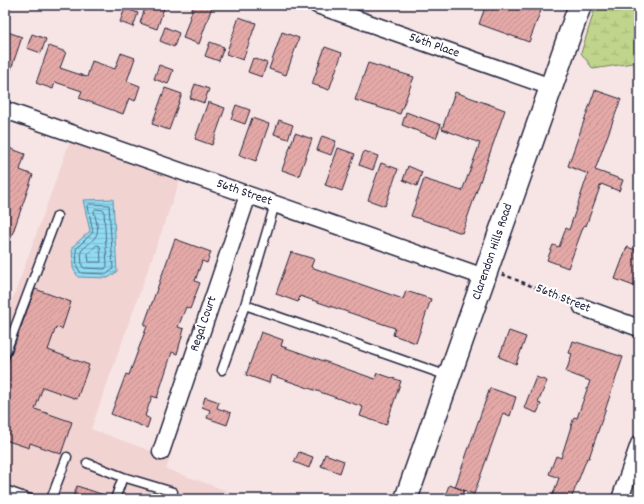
<svg xmlns="http://www.w3.org/2000/svg" width="644" height="504" font-family="Dekko,sans-serif">
<style>
.built{fill:#f1d3d2}
.wetland{fill:url(#wetland-marsh);stroke:#717c63}
.water{fill:url(#water-rules);stroke:#6591a9}
.lines{fill:none;stroke-linecap:round;stroke-linejoin:round}
.shore{stroke:#4e6c84;stroke-width:1}
.building{fill:url(#building-hatch);stroke:#22223b}
.lane-casing{stroke:#22223b;stroke-width:11}
.street-casing{stroke:#22223b;stroke-width:19}
.secondary-casing{stroke:#22223b;stroke-width:25}
.path{stroke:#22223b;stroke-width:2.5;stroke-dasharray:4 3;stroke-linecap:butt}
.lane{stroke:#fff;stroke-width:8}
.street{stroke:#fff;stroke-width:16}
.secondary{stroke:#fff;stroke-width:22}
.labels{text-anchor:middle;dominant-baseline:central;stroke-width:4;stroke-linejoin:round;paint-order:stroke}
.street-label{font-size:13px;fill:#22223b;stroke:#fff}
</style>
<defs>
<pattern id="wetland-marsh" width="20" height="14" patternUnits="userSpaceOnUse"><rect width="20" height="14" fill="#c0d58b"/><path d="M1 5h8M5 5V1M11 12h8M15 12V8" fill="none" stroke="#a5b779"/></pattern>
<pattern id="water-rules" width="6" height="5" patternUnits="userSpaceOnUse"><rect width="6" height="5" fill="#91dbf2"/><path d="M0 2.5h6" fill="none" stroke="#7dbcd0"/></pattern>
<pattern id="building-hatch" width="6" height="6" patternUnits="userSpaceOnUse"><rect width="6" height="6" fill="#e4a9a7"/><path d="M-1 1l2-2M0 6l6-6M5 7l2-2" fill="none" stroke="#c39191"/></pattern>
</defs>
<rect width="100%" height="100%" fill="#f7e5e5"/>
<filter id="ink" filterUnits="userSpaceOnUse"><feTurbulence type="fractalNoise" baseFrequency=".025" numOctaves="2"/><feDisplacementMap in="SourceGraphic" scale="8" xChannelSelector="R" yChannelSelector="G"/><feConvolveMatrix kernelMatrix="1 2 1 2 8 2 1 2 1" color-interpolation-filters="sRGB"/></filter>
<g filter="url(#ink)">
<!-- built -->
<path class="built" d="M75,127L185,166L91,429L170,458L166,469L250,499H5V320Z"/>
<!-- wetland -->
<path class="wetland" d="M596,5H639V62L593,69L581,53Z"/>
<!-- water -->
<path class="water" d="M113,199L117,272L108,278L78,277L73,268L72,247L90,231L83,200Z"/>
<g class="lines">
<!-- shore -->
<path class="shore" d="M90,204L109,205L113,269L107,274L81,273L77,267L76,249L93,232L88,206Z
M96,209L104,210L107,266L105,269L84,268L82,266L81,251C100,233 100,237 94,211Z
M97,245L100,246L101,262H89L88,254Z"/>
</g>
<!-- building -->
<path class="building" d="M146,5H165L157,29L140,23Z
M194,5H206L212,7L199,44L183,38Z
M486,5H543L529,42L479,24Z
M125,8L138,13L133,27L120,22Z
M239,17L256,23L243,60L226,54Z
M165,27L179,33L174,47L160,41Z
M5,31L22,37L7,81H5Z
M282,32L299,38L286,75L269,69Z
M32,34L46,39L41,53L27,48Z
M210,42L224,47L219,61L205,56Z
M49,46L66,52L60,68L87,77L92,61L115,69L121,53L135,58L127,81L140,86L135,101L129,98L123,114L79,98L82,91L55,82L53,89L36,83Z
M325,47L342,53L329,90L312,84Z
M253,58L267,63L262,77L248,72Z
M368,63L414,77L400,114L355,100Z
M159,65L173,70L168,84L154,79Z
M195,84L209,89L204,103L190,98Z
M165,88L182,94L169,130L152,124Z
M595,90L621,99L595,170L623,180L619,191L601,184L586,226L584,225L568,268L547,260L553,245L559,247L566,228L569,230L588,174L568,166Z
M455,92L505,110L462,233L411,216L424,179L462,191L469,173L480,143L442,129Z
M208,102L225,108L212,145L195,139Z
M236,105L250,110L245,124L231,119Z
M406,112L441,125L436,138L402,125Z
M252,118L269,124L256,161L239,155Z
M279,120L293,125L288,139L274,134Z
M295,133L312,139L299,176L282,170Z
M322,136L336,141L331,155L317,150Z
M9,148L25,154L20,170L33,175L6,252H5V160Z
M338,148L355,154L342,191L325,185Z
M364,151L378,156L373,170L359,165Z
M381,163L398,169L385,206L368,200Z
M408,166L422,172L417,186L403,180Z
M175,239L211,252L207,263L202,261L195,281L200,283L190,309L186,307L178,327L184,329L177,354L172,352L157,398L152,396L145,416L150,419L147,428L111,414L126,374L129,375L147,326L144,325Z
M627,247L639,251V288L615,279Z
M291,252L314,259L311,267L403,299L406,291L431,299L416,343L393,335L395,328L300,296L298,302L276,294Z
M35,289L71,302L62,329L56,327L48,350L89,365L77,399L43,387L35,409L72,422L61,454L30,443L29,448L5,440V370Z
M509,331L526,337L516,364L499,357Z
M261,332L283,340L281,346L375,379L377,373L401,381L386,425L360,416L363,407L271,375L269,383L246,375Z
M573,341L623,357L589,458H587L571,499H551L559,478L549,474L556,456L561,458L574,417L577,418L590,381L566,372L572,354L569,353Z
M536,377L547,381L538,403L541,404L537,413L524,408Z
M490,388L516,397L510,416L503,413L474,494L455,487Z
M205,397L219,402L217,408L231,413L227,425L207,418L210,410L202,407Z
M299,452L313,457L309,468L294,462Z
M325,454L344,461L340,473L321,466Z
M449,485L464,490L461,499H444Z
M77,486L110,497V499H72Z"/>
<g class="lines">
<!-- lane casing -->
<g class="lane-casing">
<path id="lane" d="M275,204L245,305L448,376
M5,354L57,216
M222,370L245,305
M87,463L123,477L115,499
M123,477L173,492
M5,490L30,499
M51,499L67,457"/>
</g>
<!-- street casing -->
<g class="street-casing">
<path id="street" d="M317,5L551,87
M5,110L484,277
M582,307L639,328
M161,452L248,195
M620,499L639,444"/>
</g>
<!-- secondary casing -->
<g class="secondary-casing">
<path id="secondary" d="M406,499L580,5"/>
</g>
<!-- path -->
<path class="path" d="M502,274L570,302"/>
<!-- lane -->
<use href="#lane" class="lane"/>
<!-- street -->
<use href="#street" class="street"/>
<!-- secondary -->
<use href="#secondary" class="secondary"/>
</g>
</g>
<g class="labels">
<!-- street labels -->
<g class="street-label">
<text transform="translate(434 46) rotate(19)">56th Place</text>
<text transform="translate(244 193) rotate(19)">56th Street</text>
<text transform="translate(493 252) rotate(-71)">Clarendon Hills Road</text>
<text transform="translate(563 299) rotate(22)">56th Street</text>
<text transform="translate(204 324) rotate(-71)">Regal Court</text>
</g>
</g>
<!-- margin -->
<rect width="644" height="504" fill="none" stroke="#fff" stroke-width="20"/>
<rect x="10" y="10" width="624" height="484" fill="none" stroke="#22223b" stroke-width="1.5" filter="url(#ink)"/>
</svg>
